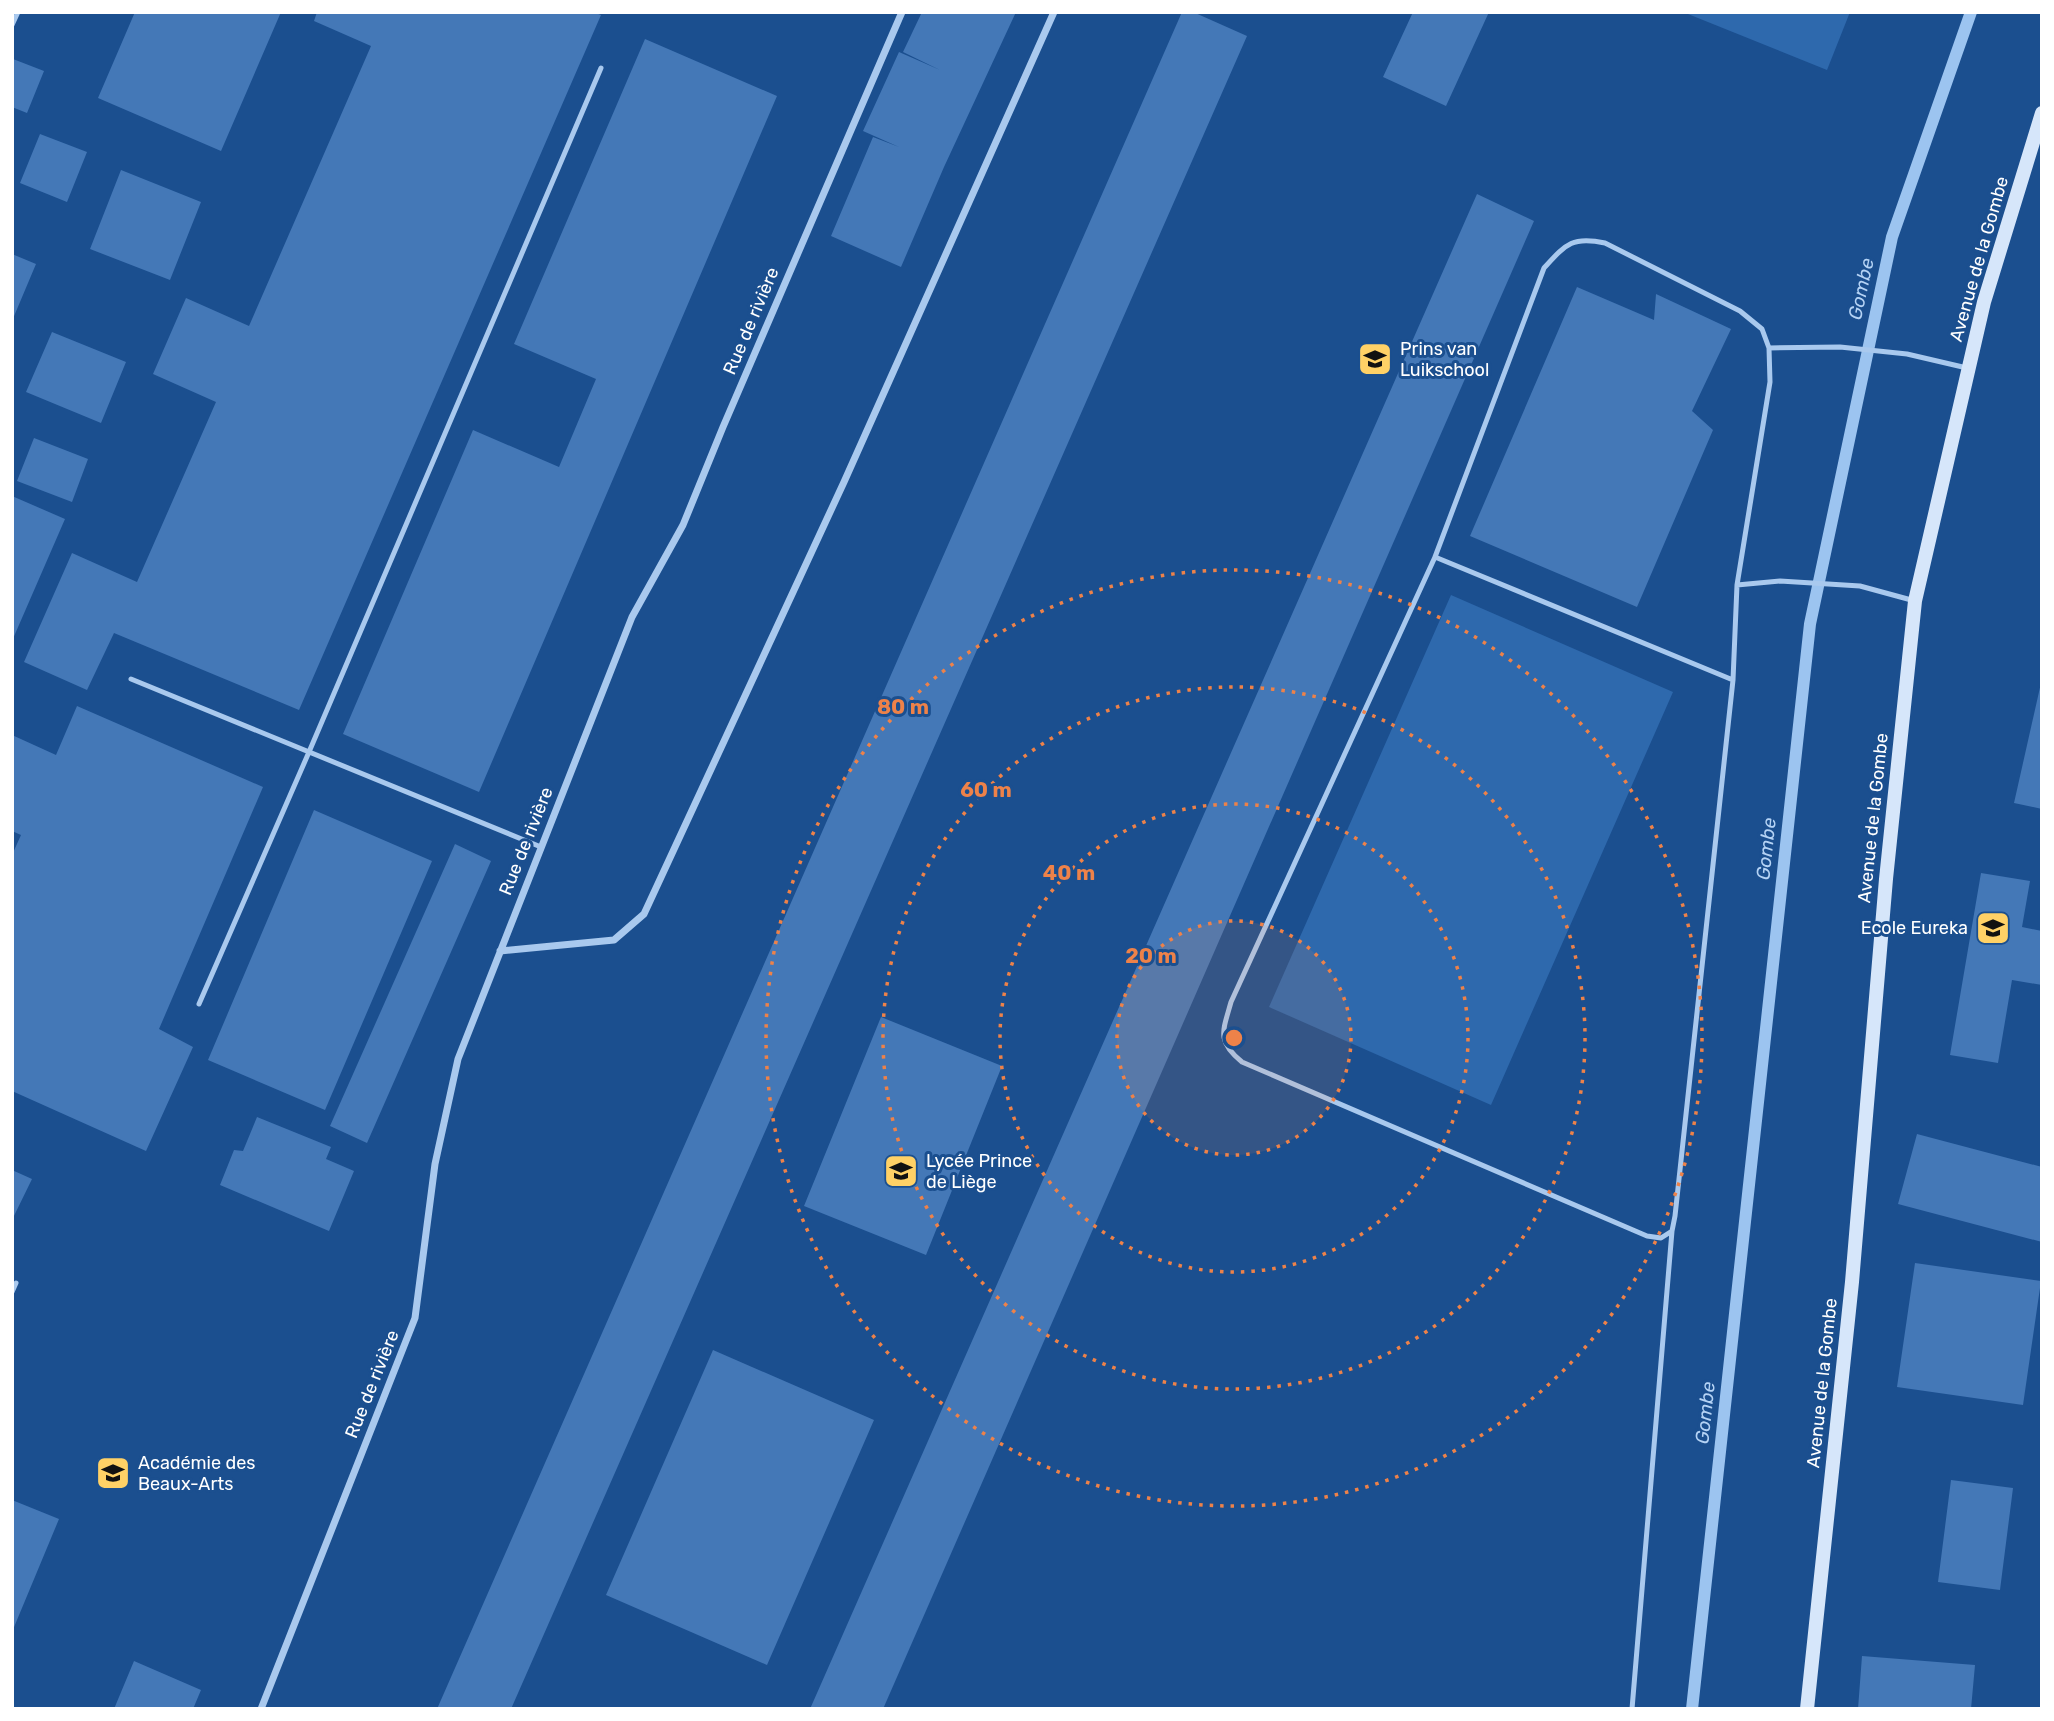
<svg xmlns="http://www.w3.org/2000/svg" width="2054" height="1721" font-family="Rubik,sans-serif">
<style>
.green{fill:#2e69ad}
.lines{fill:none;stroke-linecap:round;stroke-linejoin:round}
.stream{stroke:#9cc4f0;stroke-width:12}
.building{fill:#4478b7}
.lane{stroke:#a9c9ee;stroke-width:5}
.street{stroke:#a9c9ee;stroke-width:7}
.secondary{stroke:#d6e6fa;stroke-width:14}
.ring{fill:none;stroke:#ee8249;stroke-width:3.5;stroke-dasharray:3.5 7}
.labels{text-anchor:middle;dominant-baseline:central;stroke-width:6;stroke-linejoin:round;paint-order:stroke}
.street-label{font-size:18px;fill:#fff;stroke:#1b4f8f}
.poi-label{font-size:18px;fill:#fff;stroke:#1b4f8f;text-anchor:start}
.water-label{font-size:19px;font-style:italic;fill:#b5d3f5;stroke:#1b4f8f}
.centre{fill:#ee8249;stroke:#1b4f8f;stroke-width:3.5}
.ring-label{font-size:21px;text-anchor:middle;font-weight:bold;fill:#ee8249;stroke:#1b4f8f;stroke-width:6;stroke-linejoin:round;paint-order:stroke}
</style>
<rect width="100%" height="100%" fill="#1b4f8f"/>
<!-- green -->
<path class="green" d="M1683,12H1850L1827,70Z
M1451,595L1673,692L1491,1105L1269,1007Z"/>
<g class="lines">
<!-- stream -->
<path class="stream" d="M1692,1709L1810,624L1892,237L1971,12"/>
</g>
<!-- building -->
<path class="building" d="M135,12H281L221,151L98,98Z
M317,12H593L601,15L299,710L114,633L87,690L24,662L72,553L137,582L216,402L153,374L186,298L249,326L371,46L314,21Z
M922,12H1016L944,167L901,267L831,236L873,137L899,147L863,131L899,52L940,70L903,52Z
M1182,12H1193L1247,36L511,1709H437Z
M1413,12H1489L1446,106L1383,77Z
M645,39L777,96L479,792L343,734L473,430L559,467L596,379L514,344Z
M13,59L44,71L27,113L12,107Z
M40,134L87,152L67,202L20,183Z
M121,170L201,202L170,280L90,249Z
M1477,194L1534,221L883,1709H810Z
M12,254L36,264L12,321Z
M1577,287L1654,320L1656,294L1731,329L1692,411L1713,430L1637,607L1470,536Z
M52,332L126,362L101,423L26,392Z
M34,438L88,459L72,502L17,481Z
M12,496L65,519L12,641Z
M2041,683H2042V809L2014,803Z
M77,706L263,787L159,1029L193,1047L146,1151L12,1091V855L21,835L12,831V735L56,755Z
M314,810L432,861L325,1110L208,1060Z
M455,844L491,861L367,1143L330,1126Z
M1981,873L2030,881L2022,927L2042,931V985L2012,980L1998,1063L1950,1055Z
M881,1017L1002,1066L926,1255L804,1206Z
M257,1117L331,1147L326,1159L354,1171L329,1231L220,1185L234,1150L243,1151Z
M1917,1134L2042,1167V1242L1898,1204Z
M12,1170L32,1179L12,1220Z
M1915,1263L2041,1281L2023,1405L1897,1387Z
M713,1350L874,1420L767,1665L606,1595Z
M1951,1480L2013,1488L2000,1590L1938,1582Z
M12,1500L59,1519L12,1632Z
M1862,1656L1975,1665L1971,1709H1858Z
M134,1661L201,1690L193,1709H114Z"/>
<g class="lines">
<!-- lane -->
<path class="lane" d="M12,25L18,12
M1769,348L1840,347L1907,354L1967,368
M1435,557L1544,268C1566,244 1572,236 1605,243L1740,311L1762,329L1769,348L1770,382L1737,585L1733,680L1675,1216L1672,1231L1661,1238L1647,1236L1242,1062C1216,1041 1223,1031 1231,1002L1435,557L1733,680
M1737,585L1780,581L1860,586L1915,601
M131,679L541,847
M199,1004L309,752L601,68
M12,1292L16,1283
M1632,1709L1672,1231"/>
<!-- street -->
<path class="street" d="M500,951L614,940L644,914L844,482L1054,12
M261,1709L415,1318L435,1164L458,1059L632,617L683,525L723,427L902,12"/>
<!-- secondary -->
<path class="secondary" d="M1807,1709L1852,1282L1886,879L1915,601L1984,302L2042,113"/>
</g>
<!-- distance rings -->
<circle cx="1234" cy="1038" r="117" fill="#ee8249" fill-opacity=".12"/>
<g class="ring">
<circle cx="1234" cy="1038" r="117"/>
<circle cx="1234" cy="1038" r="234"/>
<circle cx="1234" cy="1038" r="351"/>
<circle cx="1234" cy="1038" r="468"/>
</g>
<!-- icons -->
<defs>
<g id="school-square" transform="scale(1.75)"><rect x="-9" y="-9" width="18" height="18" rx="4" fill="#ffd166" stroke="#1b4f8f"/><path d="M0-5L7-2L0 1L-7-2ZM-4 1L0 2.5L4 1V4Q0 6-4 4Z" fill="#111"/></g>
<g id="university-square" transform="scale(1.75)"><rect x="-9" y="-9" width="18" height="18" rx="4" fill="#ffd166" stroke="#1b4f8f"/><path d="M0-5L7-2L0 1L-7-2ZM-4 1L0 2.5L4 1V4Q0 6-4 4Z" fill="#111"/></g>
</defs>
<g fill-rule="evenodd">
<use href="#school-square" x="1375" y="359"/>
<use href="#school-square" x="1993" y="928"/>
<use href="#school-square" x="901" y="1171"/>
<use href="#university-square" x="113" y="1473"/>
</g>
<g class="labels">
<!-- street labels -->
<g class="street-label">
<text transform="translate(1979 259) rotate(-74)">Avenue de la Gombe</text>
<text transform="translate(751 321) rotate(-67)">Rue de rivière</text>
<text transform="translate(1873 818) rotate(-84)">Avenue de la Gombe</text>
<text transform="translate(526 841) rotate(-68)">Rue de rivière</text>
<text transform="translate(1822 1383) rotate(-84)">Avenue de la Gombe</text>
<text transform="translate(372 1384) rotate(-68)">Rue de rivière</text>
</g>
<!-- poi labels -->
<g class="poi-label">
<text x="1400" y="349">Prins van<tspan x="1400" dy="21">Luikschool</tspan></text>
<text x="1968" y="928" text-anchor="end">Ecole Eureka</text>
<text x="926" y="1161">Lycée Prince<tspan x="926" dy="21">de Liège</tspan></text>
<text x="138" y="1463">Académie des<tspan x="138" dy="21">Beaux-Arts</tspan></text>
</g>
<!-- water labels -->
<g class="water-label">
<text transform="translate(1861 289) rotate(-78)">Gombe</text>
<text transform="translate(1766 849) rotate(-84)">Gombe</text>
<text transform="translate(1705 1413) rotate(-84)">Gombe</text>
</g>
</g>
<circle cx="1234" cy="1038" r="10" class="centre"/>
<g class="ring-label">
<text x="903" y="714">80 m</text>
<text x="986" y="797">60 m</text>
<text x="1069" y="880">40 m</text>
<text x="1151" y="963">20 m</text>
</g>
<!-- border -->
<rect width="2054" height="1721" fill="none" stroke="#ffffff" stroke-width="28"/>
</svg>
